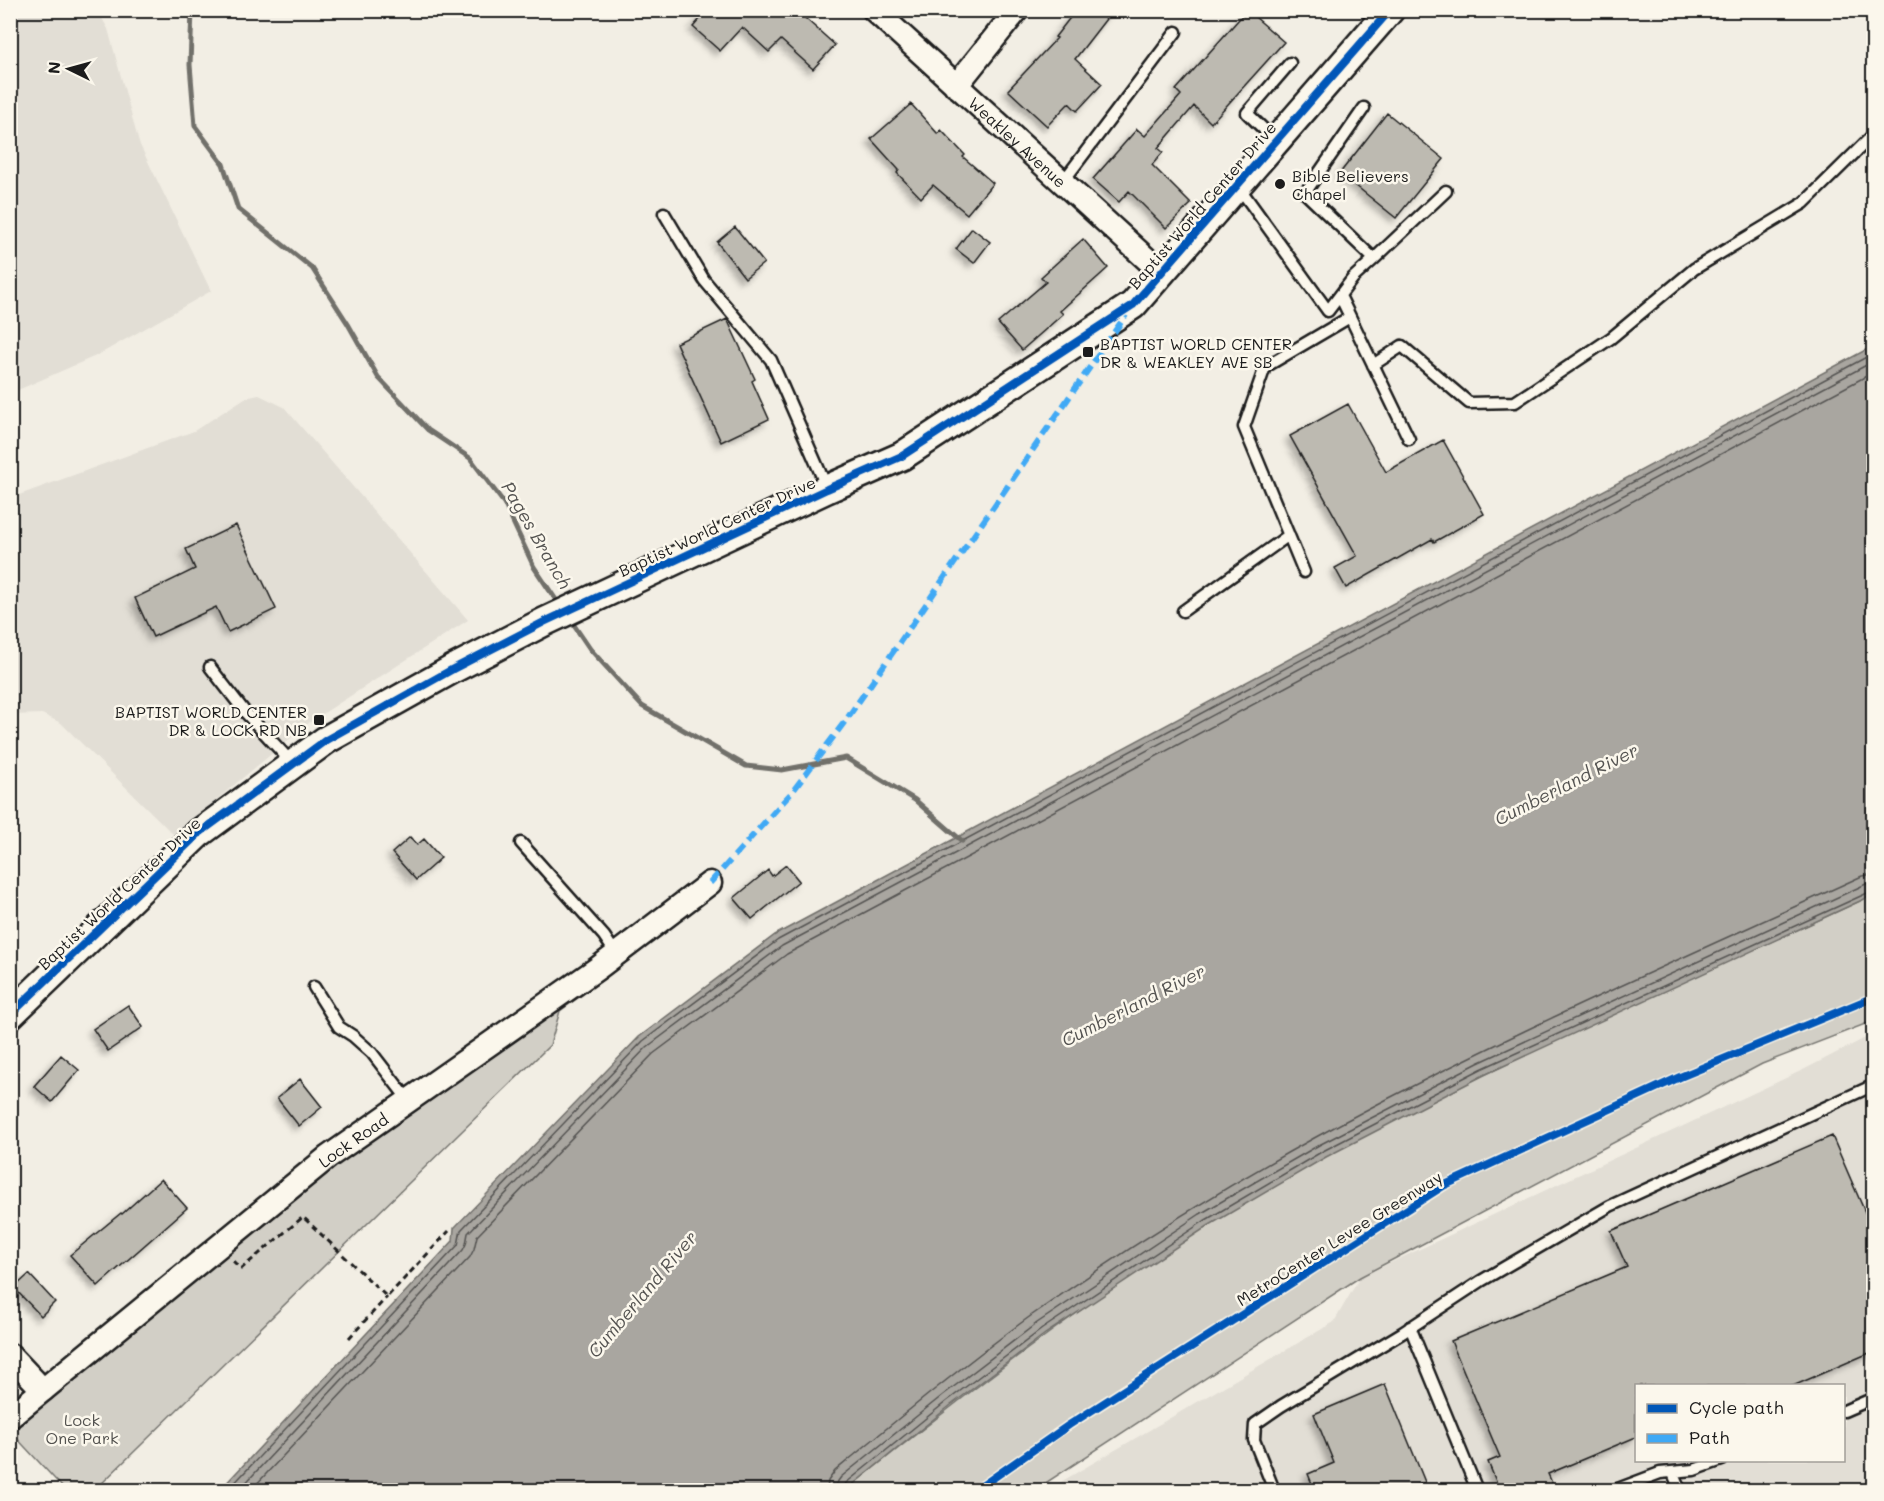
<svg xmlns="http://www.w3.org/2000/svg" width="1884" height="1501" font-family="Mali,sans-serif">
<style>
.built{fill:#e2ded5;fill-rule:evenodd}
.green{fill:#d2cfc6;stroke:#777671;stroke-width:1.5}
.water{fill:#a9a6a0;stroke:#716f6b;stroke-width:1.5}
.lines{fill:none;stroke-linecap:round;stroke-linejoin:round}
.shore{stroke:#545351;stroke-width:1.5}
.stream{stroke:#716f6b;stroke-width:5}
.building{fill:#bdbab1;stroke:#1c1c1c;stroke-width:1.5;filter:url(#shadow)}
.service-casing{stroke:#1c1c1c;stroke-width:15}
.minor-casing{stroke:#1c1c1c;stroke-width:27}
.tertiary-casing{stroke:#1c1c1c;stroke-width:32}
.path{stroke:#1c1c1c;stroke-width:3;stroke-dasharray:6 4.5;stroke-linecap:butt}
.service{stroke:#fbf7ec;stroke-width:10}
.minor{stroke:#fbf7ec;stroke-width:22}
.tertiary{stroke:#fbf7ec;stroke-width:27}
.quiet{stroke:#3fa9f5;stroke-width:6;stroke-dasharray:12 6;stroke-linecap:butt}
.cycleway-casing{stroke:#fbf7ec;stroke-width:11}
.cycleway{stroke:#0057b8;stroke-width:8}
.poi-dot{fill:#1c1c1c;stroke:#fbf7ec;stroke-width:2}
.labels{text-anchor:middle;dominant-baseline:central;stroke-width:5;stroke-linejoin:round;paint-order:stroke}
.street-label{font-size:16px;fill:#1c1c1c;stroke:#fbf7ec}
.poi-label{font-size:16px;fill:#1c1c1c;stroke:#fbf7ec;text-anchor:start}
.park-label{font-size:16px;fill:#53524f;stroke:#fbf7ec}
.water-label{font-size:18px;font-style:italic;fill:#545351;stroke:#fbf7ec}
</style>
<defs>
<filter id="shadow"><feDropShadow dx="-4.5" dy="4.5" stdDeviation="3" flood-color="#0004"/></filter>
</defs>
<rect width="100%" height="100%" fill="#f2eee4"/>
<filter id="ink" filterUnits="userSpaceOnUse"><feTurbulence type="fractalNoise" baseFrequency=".0167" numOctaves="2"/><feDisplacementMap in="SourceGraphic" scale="12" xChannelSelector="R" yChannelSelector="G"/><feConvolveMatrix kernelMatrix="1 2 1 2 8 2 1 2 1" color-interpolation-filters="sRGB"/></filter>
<g filter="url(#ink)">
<!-- built -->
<path class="built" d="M11,10L98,11L108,29L139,143L211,291L98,355L11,393Z
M259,395L284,407L468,620L310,722L174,835L61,723L42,714L11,715V498L194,431L245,398Z
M1873,1034V1490H1047L1334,1322L1360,1277L1805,1069ZM1636,1386H1844V1460H1636Z"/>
<!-- green -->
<path class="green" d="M1873,895V1021L1762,1064L1360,1277L1035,1490H846C963,1396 1081,1304 1208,1225C1419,1095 1649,999 1873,895Z
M598,968L604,979L560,1011L550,1045L95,1490H65L11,1432V1417L328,1157Z"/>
<!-- water -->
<path class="water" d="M1873,346V895L1484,1075L1326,1157L1208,1226L1045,1334L951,1405L846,1490H220L453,1241L454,1228L639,1037L775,935Z"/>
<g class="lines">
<!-- shore -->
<path class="shore" d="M228,1490L458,1245L461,1230L643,1041L778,940L1874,353
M239,1490L463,1250L466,1244L468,1233L647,1047L782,946L1874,361
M251,1490L470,1257L474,1249L477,1236L653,1054L787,954L1874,372
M827,1490L828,1481L835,1471C899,1418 964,1364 1032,1315C1123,1251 1219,1190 1316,1137C1493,1040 1679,960 1862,876L1874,874
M836,1490V1484L841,1477L943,1395L1037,1323L1200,1214L1319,1145L1478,1063L1866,884L1874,883
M843,1490L846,1483L947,1401L1042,1329L1204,1221L1323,1151L1481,1069L1874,890"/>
<!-- stream -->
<path class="stream" d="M192,10L190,65L195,126L223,164L238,209L312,268L348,324L378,377L428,430L470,458L504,503L534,567L560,606
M569,618L590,649L642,706L746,766L782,770L846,758L915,800L962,841"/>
</g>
<!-- building -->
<path class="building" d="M708,10H796L835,45L813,69L781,40L769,52L742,27L720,51L693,27Z
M1076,10H1113L1075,59L1102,84L1077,111L1069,103L1047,126L1008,90L1057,38L1055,37Z
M1247,10L1284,42L1211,123L1194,106L1158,148L1163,152L1152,165L1191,204L1166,228L1129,191L1119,202L1093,179L1137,129L1145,136L1181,95L1176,90Z
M911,104L938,134L941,130L965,155L963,157L993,183L967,214L933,185L921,198L897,173L899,170L871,139Z
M1387,113L1444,159L1396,218L1340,173Z
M735,227L764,263L745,278L717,242Z
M972,228L990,242L974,263L956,249Z
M1083,239L1108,268L1060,311L1063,314L1022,350L998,323L1046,282L1041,277Z
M727,319L755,379L752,381L769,419L721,442L676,343Z
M1348,404L1386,472L1443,440L1484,514L1434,542L1432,539L1346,588L1335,568L1357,556L1290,436Z
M236,525L276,609L228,632L216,607L153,637L135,598L195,569L186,549Z
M410,837L417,845L424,839L441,858L416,880L392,853Z
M786,865L799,881L752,919L734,898L768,870L772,876Z
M128,1005L143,1027L108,1051L93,1029Z
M61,1055L79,1070L52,1102L34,1086Z
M300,1079L322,1107L299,1126L277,1098Z
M1832,1136L1874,1233V1351L1793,1386H1636V1437L1548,1474L1553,1485L1541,1491H1500L1488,1462L1500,1457L1451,1341L1627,1267L1611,1231Z
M161,1179L187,1208L98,1286L70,1255L121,1213L122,1214Z
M29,1274L55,1302L41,1316L14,1288Z
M1385,1384L1425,1482L1404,1491H1315L1308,1474L1334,1463L1314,1414Z"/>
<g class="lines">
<!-- service casing -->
<g class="service-casing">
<path id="service" d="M1276,141L1247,113L1290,63
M1062,183L1176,32
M1238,186L1328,311L1353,278L1374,259L1305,193L1364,108
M664,213L704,280L771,360L827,488
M1374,259L1446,191
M1340,296L1409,439
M1373,365L1402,346L1469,403L1515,402L1611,338L1694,269L1804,203L1874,134
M1304,572L1244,427L1265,367L1350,317
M1183,611L1289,535
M210,667L245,712L293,764
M521,843L604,936L616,954
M314,987L339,1027L353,1036L372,1053L409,1101
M1410,1327L1477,1490
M1844,1411L1874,1398
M1673,1473L1680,1490
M1274,1490L1254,1440L1255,1424L1281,1406L1402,1333L1481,1281L1610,1206L1874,1085
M1615,1490L1660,1473L1694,1470L1722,1460"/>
</g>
<!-- minor casing -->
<g class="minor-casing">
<g id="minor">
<path id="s1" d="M874,10L1162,273"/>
<path d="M956,86L1017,10"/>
<path d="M10,1355L43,1390"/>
<path id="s2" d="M10,1417L328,1157L598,968L710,883"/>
</g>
</g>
<!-- tertiary casing -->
<g class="tertiary-casing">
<path id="tertiary" d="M10,1015L198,834L326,740L453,669L544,622L827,489L902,456L1133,305L1390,10"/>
</g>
<!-- path -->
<path class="path" d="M233,1261L241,1269L303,1217L387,1297L449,1231
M349,1338L387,1297"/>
<!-- service -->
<use href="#service" class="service"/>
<!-- minor -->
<use href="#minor" class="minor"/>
<!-- tertiary -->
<use href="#tertiary" class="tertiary"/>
<!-- quiet -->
<path class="quiet" d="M710,883L793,791L846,720L1126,315"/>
<!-- cycleway casing -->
<g class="cycleway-casing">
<path id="cycleway" d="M10,1015L198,834L326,740L453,669L544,622L827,489L902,456L1133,305L1390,10
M976,1490L1069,1425L1445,1185L1680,1077L1874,997"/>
</g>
<!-- cycleway -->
<use href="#cycleway" class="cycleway"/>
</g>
</g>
<!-- markers -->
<g class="poi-dot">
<circle cx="1280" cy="184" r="6"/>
<rect x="1082" y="346" width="12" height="12" rx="3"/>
<rect x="313" y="714" width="12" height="12" rx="3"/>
</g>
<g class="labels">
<!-- street labels -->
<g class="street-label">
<text stroke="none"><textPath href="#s1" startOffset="195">Weakley Avenue</textPath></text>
<text transform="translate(1202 205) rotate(-49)">Baptist World Center Drive</text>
<text transform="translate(717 526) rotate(-25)">Baptist World Center Drive</text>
<text transform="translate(119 893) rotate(-43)">Baptist World Center Drive</text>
<text stroke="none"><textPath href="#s2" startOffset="441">Lock Road</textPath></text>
<text transform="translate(1339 1238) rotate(-32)">MetroCenter Levee Greenway</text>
</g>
<!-- poi labels -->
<g class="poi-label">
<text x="1292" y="175">Bible Believers<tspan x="1292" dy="18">Chapel</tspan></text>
<text x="1100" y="343">BAPTIST WORLD CENTER<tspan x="1100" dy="18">DR &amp; WEAKLEY AVE SB</tspan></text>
<text x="307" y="711" text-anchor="end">BAPTIST WORLD CENTER<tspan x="307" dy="18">DR &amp; LOCK RD NB</tspan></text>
</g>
<!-- park labels -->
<g class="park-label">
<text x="82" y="1419">Lock<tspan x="82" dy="18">One Park</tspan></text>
</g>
<!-- water labels -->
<g class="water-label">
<text transform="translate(537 535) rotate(60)">Pages Branch</text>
<text transform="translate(1566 784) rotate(-27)">Cumberland River</text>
<text transform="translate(1133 1005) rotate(-27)">Cumberland River</text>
<text transform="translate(642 1294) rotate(-50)">Cumberland River</text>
</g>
</g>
<!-- margin -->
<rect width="1884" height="1501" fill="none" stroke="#fbf7ec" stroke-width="36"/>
<rect x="18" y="18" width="1848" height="1465" fill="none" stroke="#1c1c1c" stroke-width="2" filter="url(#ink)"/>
<!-- legend -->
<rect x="1635" y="1384" width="210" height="78" fill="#fbf7ec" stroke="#a29f99" stroke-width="1.5"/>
<rect x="1647" y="1404" width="30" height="9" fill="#0057b8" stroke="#a29f99" stroke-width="1.5"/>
<text x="1689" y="1414" font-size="18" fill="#1c1c1c">Cycle path</text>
<rect x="1647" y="1434" width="30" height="9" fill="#3fa9f5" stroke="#a29f99" stroke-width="1.5"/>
<text x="1689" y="1444" font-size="18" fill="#1c1c1c">Path</text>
<!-- north arrow -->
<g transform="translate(69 69) rotate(275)" stroke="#fbf7ec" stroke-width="4.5" paint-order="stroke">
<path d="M0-4.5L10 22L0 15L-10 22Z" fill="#1c1c1c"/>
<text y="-9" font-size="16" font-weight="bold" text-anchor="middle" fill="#1c1c1c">N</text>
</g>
</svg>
